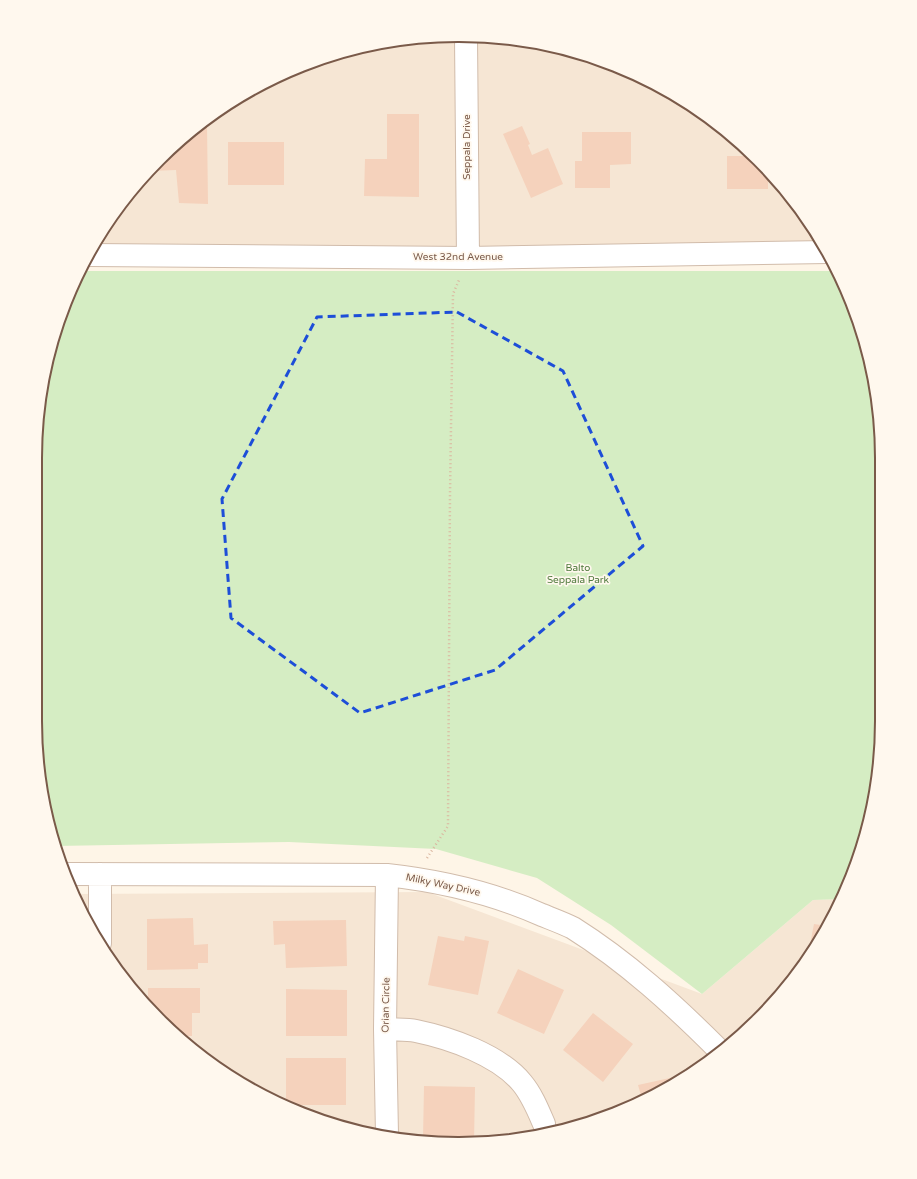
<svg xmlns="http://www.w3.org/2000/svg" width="917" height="1179" font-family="'Varela Round',sans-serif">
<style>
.residential{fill:#f6e6d4}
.green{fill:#d5edc3}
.building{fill:#f5d2bc}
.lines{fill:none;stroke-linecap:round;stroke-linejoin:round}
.minor-casing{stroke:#d1bcab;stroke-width:24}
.path{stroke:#dbb59f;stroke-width:2.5;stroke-dasharray:1 3;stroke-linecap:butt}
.minor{stroke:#fff;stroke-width:22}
.marked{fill:none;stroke:#1d4ed8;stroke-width:3;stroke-dasharray:8 5;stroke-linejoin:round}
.labels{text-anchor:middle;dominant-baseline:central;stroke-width:3.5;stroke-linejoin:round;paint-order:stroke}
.street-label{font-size:10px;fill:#7a5a49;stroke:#fff8ee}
.park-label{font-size:10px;fill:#507a3d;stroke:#fff8ee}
.rim{fill:none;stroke:#7a5a49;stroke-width:2}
</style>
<rect width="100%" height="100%" fill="#fef5e7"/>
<!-- residential -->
<path class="residential" d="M486,36L568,49L646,79L716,122L777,179L825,247L88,256L123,201L179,140L247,92L322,58L403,39Z
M427,892L702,994L813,900L841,899L810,956L758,1020L670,1087L568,1130L459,1144L349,1130L247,1087L159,1020L92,932L76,894Z"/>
<!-- green -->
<path class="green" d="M79,271H836L860,323L881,431L882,721L874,803L850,882L841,899L813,900L702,994L611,925L537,878L436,849L289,842L56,846L49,830L35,720L36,431L57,323Z"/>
<!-- building -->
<path class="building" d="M387,114H419V197L364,196L365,159H387Z
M201,125H207L208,204L179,203L176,170L150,171L179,140Z
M522,126L530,144L528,145L532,155L548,148L563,184L531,198L503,134Z
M582,132H631V164L610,165V188H575V161H582Z
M228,142H284V185H228Z
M727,156H752L768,171V189H727Z
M193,918L194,945L208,944V963H198V969L147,970V919Z
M346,920L347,966L286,968L285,944L274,945L273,921Z
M814,924L827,926L807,960Z
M438,936L464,941L465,936L489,941L478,995L428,985Z
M518,969L564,990L544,1034L497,1013Z
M148,988H200V1013H192V1036H180L159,1020L148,1006Z
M286,989L347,990V1036H286Z
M593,1013L633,1044L603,1082L563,1050Z
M286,1058H346V1105H291L286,1103Z
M688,1074L670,1087L642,1099L638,1085Z
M424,1086L475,1087L474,1142H441L423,1139Z"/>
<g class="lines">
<!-- minor casing -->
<g class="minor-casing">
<path id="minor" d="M466,37L468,258
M89,255L468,258L828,252
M67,874L387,875C441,881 493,893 542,915C552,919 563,923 573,928C627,962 674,1005 719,1050
M100,874V943
M385,1029C395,1030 406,1029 416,1031C450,1038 499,1055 522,1083C532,1095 538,1110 544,1124
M387,1135L385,1029L387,875"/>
</g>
<!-- path -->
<path class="path" d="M427,858L448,826L450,494L453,294L459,280"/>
<!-- minor -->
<use href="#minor" class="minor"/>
</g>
<!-- marked area -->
<path class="marked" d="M457,312L563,371L643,546L495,670L360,713L231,618L222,499L317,317Z"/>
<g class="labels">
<!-- street labels -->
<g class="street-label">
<text transform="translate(467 147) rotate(-90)">Seppala Drive</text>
<text x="458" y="257">West 32nd Avenue</text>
<text transform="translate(443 885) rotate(12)">Milky Way Drive</text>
<text transform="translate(386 1005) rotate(-89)">Orian Circle</text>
</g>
<!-- park labels -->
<g class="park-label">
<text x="578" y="568">Balto<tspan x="578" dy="12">Seppala Park</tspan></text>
</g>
</g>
<!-- crop -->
<path d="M0 0H917V1179H0ZM458 42H459A416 416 0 0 1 875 458V721A416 416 0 0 1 459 1137H458A416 416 0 0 1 42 721V458A416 416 0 0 1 458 42Z" fill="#fff8ee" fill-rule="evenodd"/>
<path class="rim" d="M458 42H459A416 416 0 0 1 875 458V721A416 416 0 0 1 459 1137H458A416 416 0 0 1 42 721V458A416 416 0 0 1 458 42Z"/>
</svg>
